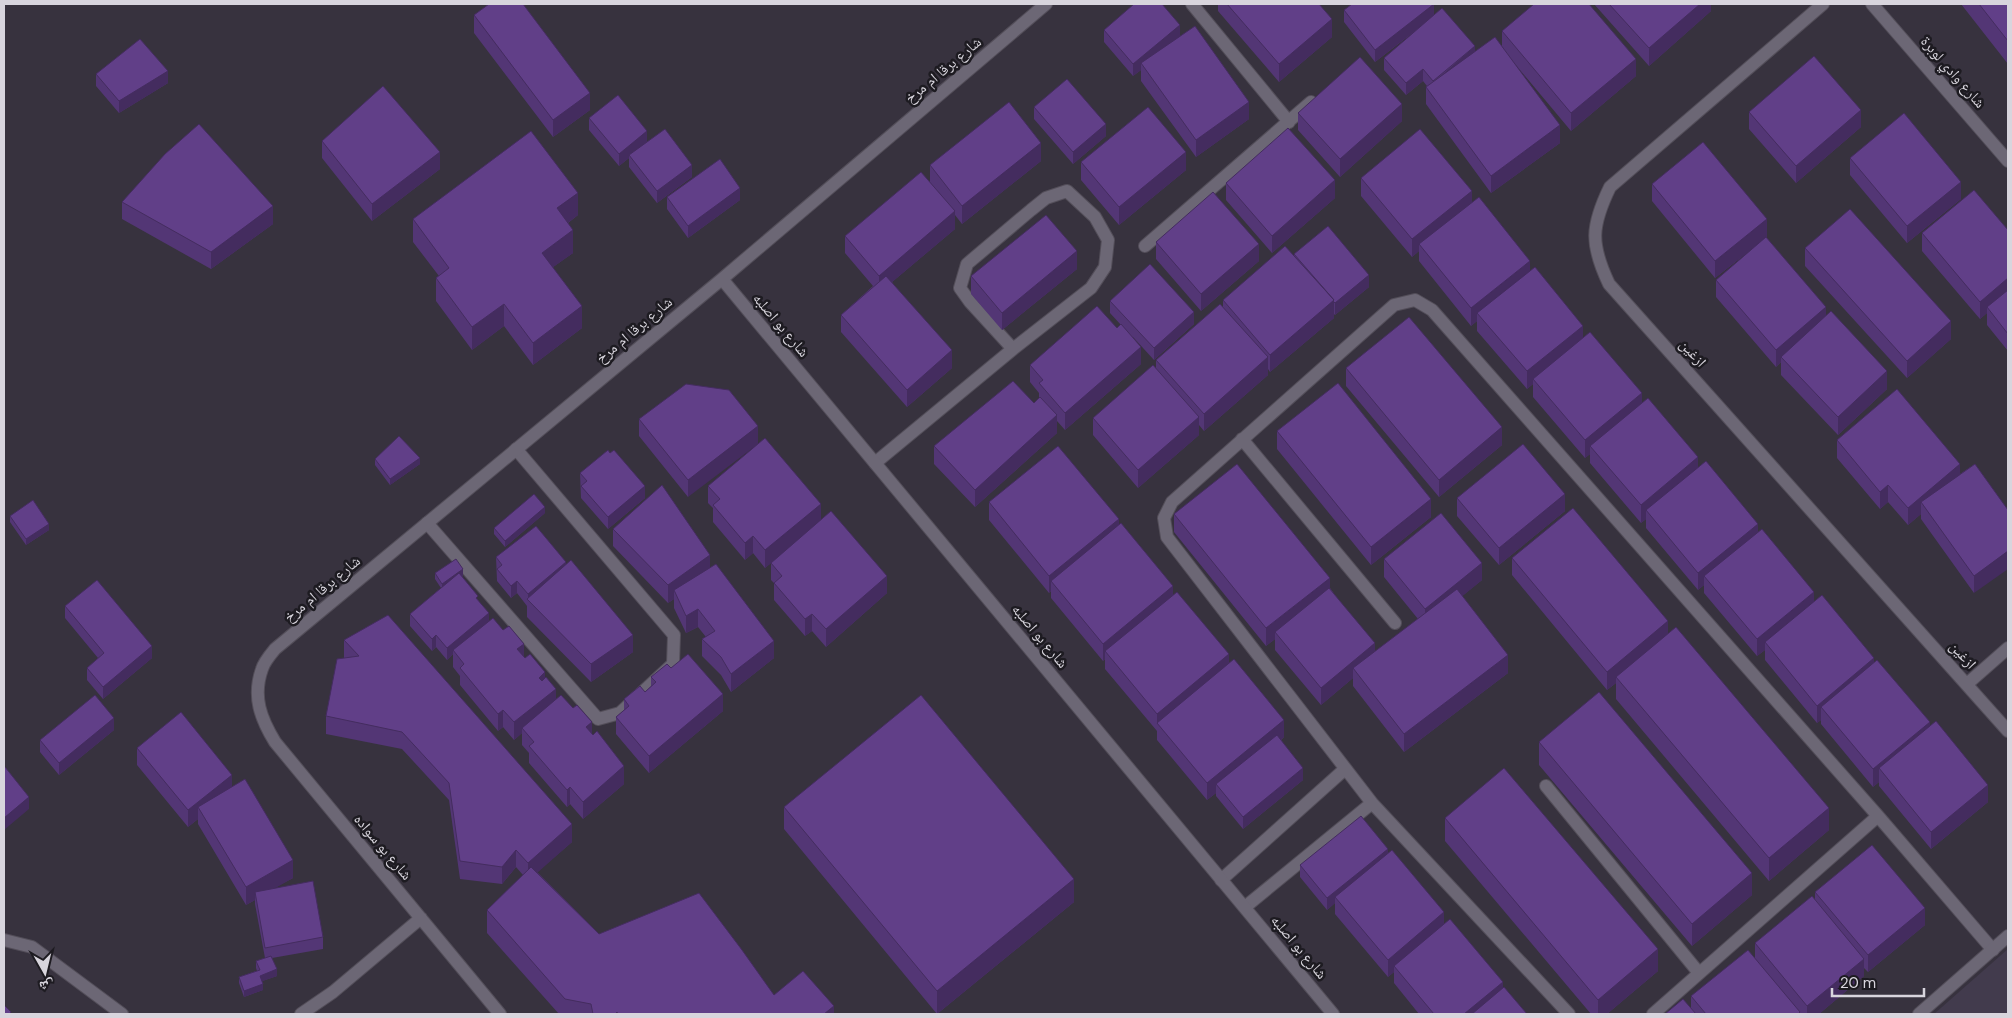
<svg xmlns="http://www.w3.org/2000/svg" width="2012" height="1018" font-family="'DM Sans','Noto Naskh Arabic',sans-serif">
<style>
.built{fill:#423b4d}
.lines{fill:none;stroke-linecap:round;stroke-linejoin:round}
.service-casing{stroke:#534e59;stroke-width:14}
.minor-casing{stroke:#534e59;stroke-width:14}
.service{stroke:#6c6775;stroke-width:12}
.minor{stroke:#6c6775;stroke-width:12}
.wall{fill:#533675}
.shaded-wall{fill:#442c5f}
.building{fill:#613f88;stroke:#442c5f}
.labels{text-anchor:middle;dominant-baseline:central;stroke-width:5;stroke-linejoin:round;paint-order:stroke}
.street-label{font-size:15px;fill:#d8d5dd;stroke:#1d1b21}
</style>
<rect width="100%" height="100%" fill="#37323e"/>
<!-- built -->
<path class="built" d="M2008,949V1014H1934Z"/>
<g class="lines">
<!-- service casing -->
<g class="service-casing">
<path id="service" d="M1192,4L1289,122
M1145,246L1311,102
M1242,439L1395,623
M875,463L1013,349L1091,288L1105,267L1108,240L1095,217L1067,191L1046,198L1031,210L967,264L960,288L970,302L1013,349
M427,523L598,719L620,713L673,664L674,635L516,449
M1546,786L1699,973
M1221,880L1345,769
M1245,907L1372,803
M1569,1014L1372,803L1167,537L1164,518L1172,502L1394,305L1415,300L1432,310L1878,816L1993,950
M1653,1014L1878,816"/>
</g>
<!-- minor casing -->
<g class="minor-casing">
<path id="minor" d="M1823,4L1610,187C1591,226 1590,244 1609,284L2008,731
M1872,4L2008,161
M722,279L1333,1014
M1967,684L2008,648
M4,940L32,947L122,1014
M301,1014L333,992L421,918
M500,1014L275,742C261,719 252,697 262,669C264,662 270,655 275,649L722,279L1046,4
M1919,1014L2008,936"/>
</g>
<!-- service -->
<use href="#service" class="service"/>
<!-- minor -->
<use href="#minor" class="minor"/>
</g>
<!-- wall -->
<path class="wall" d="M1218,4H1319L1332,37L1279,82L1218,11Z
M1594,4H1711V11L1649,66Z
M1961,4H2008V64Z
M1344,10L1434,15L1475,51L1502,46V31L1636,76L1571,131L1515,64L1560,143L1491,193L1426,104V87L1427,86L1423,81L1406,95L1384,70V58L1419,28L1375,62L1344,22Z
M474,15L590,110L553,137L474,33Z
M1104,30L1180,36L1249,119L1196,157L1141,81V70L1133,76L1104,42Z
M96,74L168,83L119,113L96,86Z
M1034,107L1106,136L1073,164L1034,119Z
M1749,112L1861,127L1796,183L1749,129Z
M1298,113L1402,121L1340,177L1298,130Z
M589,118L647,142L692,177L657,203L629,167V158L619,166L589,130Z
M322,141L440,169L372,221L322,158Z
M1850,158L1961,199L1907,243L1850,175Z
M1041,161L962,224L955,215V229L892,282L952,368L907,407L841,332V315L873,286L845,253V236L930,182V165Z
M1081,162L1186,170L1119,225L1081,180Z
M1361,178L1472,203L1530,271L1583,338L1642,403L1698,468L1758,532L1814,602L1874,662L1930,726L1988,802L1931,849L1879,786V782L1873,787L1821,724V720L1817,723L1765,660V650L1757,656L1704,593V585L1698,590L1646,528V519L1641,523L1590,463V454L1585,458L1533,397V384L1527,389L1477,331V321L1471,326L1419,261V251L1412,257L1361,196Z
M1226,183L1335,198L1272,253L1226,200Z
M1652,184L1767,237L1715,278L1652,201Z
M667,197L740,200L688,238L667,209Z
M122,202L273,224L211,269L122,219Z
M578,215L568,223L573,253L553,267L582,328L533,365L504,326L472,350L436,301V278L439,276L413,242V219Z
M2008,230V351L1987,325V313L1980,319L1922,251V233Z
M1156,242L1259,261L1201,311L1156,259Z
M1805,248L1951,339L1907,378L1805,266Z
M1294,254L1369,287L1335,315L1334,314V318L1270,372L1268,369V375L1204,431L1199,425V435L1138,488L1093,435V418L1156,369V360L1223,307V300L1294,256Z
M1077,269L1002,330L971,294V276Z
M1716,280L1826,316L1887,389L1838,435L1781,375V362L1776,367L1716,297Z
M1110,301L1194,324L1154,360L1133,337L1141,364L1065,430L1057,421V433L975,507L934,464V446L1034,403L1039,398V393L1030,382V365L1117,328L1121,325L1110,313Z
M1346,368L1502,445L1439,497L1346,386Z
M729,390L688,497L639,436V419Z
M1277,431L1431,517L1371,565L1277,449Z
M1837,440L1960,474L1975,464L1974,593L1921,519V514L1908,525L1888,502L1880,509L1837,458Z
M375,459L420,464L390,485L375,465Z
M580,473L645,498L608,529L581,498Z
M708,486L821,520L887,593L826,647L812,631L805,636L774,600V583L771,580V563L765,568L753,553L745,560L713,522V508L708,503Z
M1457,498L1565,511L1499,565L1457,516Z
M989,502L1119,525L1173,595L1229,663L1284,737L1281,740L1303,780L1243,829L1216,796V793L1207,800L1157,740V731L1105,669V659L1103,661L1051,598V591L1049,593L989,520Z
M545,513L505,547L494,534V528Z
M1174,514L1330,588L1375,652L1418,619L1384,577V559L1482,580L1462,596L1508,673L1404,752L1353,686V678L1321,705L1275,650V639L1266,646L1174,532Z
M10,516L49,530L26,545L10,522Z
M613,529L710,568L774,658L731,692L721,675L702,656V639L706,637L698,627L686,633L674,608V599L668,603L613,546Z
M496,557L566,565L633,652L591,682L527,617V606L517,593L511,598L497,581Z
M1512,558L1668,633L1829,830L1769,881L1616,699V683L1607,690L1512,575Z
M435,573L463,575L462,576L478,600L489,621L545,678L556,699L592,734L624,784L583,819L570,804L567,807L529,763V753L522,745V733L514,740L503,727L498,731L460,685V676L453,667V654L447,660L436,647L432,651L410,626V614L441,588L435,579Z
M65,606L152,658L103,699L87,680V668L98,658L65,618Z
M344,640L572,842L537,872L599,934L774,995L834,1014H559L487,933V910L523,875L516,867L502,884L460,879L449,800L402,749L326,734V716L344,658Z
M671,668L723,711L649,773L616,734V717L624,710V699L645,692L651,686V677Z
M114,730L59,775L40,752V740Z
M1539,742L1752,895L1692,946L1539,765Z
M137,748L232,787L293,878L274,888L323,937V949L272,958L277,976L262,981L263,990L244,997L239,983V977L257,971L256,968V961L265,958L255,904V900L246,905L198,824V819L188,827L137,765Z
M784,807L1074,902L937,1014L784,829Z
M1445,818L1658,971L1607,1014H1591L1445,841Z
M1388,853L1444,924L1527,1014H1419L1394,983V972L1388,977L1335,914V903L1327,910L1300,877V865Z
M1815,892L1925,925L1868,972L1864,968V976L1819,1014H1665L1691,1008V996L1755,958V943L1815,900Z"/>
<!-- shaded-wall -->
<path class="shaded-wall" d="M1434,4V16L1375,62V50Z
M1700,4H1711V11L1649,66V48Z
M1332,19V37L1279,82V64Z
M1180,25V37L1141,63V70L1133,76V64Z
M1475,46V58L1434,82Z
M1636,59V76L1571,131V113Z
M1423,69V81L1406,95V83Z
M168,71V83L119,113V101Z
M590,93V110L553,137V120Z
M1249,102V119L1196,157V140Z
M1402,104V121L1340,177V159Z
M1861,110V127L1796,183V166Z
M1106,124V136L1073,164V152Z
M1560,125V143L1491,193V176Z
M647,131V143L629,155V158L619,166V154Z
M1041,143V161L962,224V206Z
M440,152V169L372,221V204Z
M1186,152V170L1119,225V207Z
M692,165V177L657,203V191Z
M1335,180V198L1272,253V236Z
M1961,182V199L1907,243V226Z
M740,188V200L688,238V226Z
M1472,191V209L1419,244V251L1412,257V239Z
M578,193V215L557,231V208Z
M273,206V224L211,269V252Z
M955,211V229L879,293V276Z
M1767,219V237L1715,278V261Z
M573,230V253L542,275V253Z
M1259,244V261L1201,311V294Z
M1077,251V269L1002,330V313Z
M1530,261V279L1477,313V321L1471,326V308Z
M1369,275V287L1335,315V303Z
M2008,278V296L1987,307V313L1980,319V302Z
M1334,300V318L1270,372V355Z
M504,304V326L472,350V327Z
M582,306V328L533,365V343Z
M1826,307V325L1781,357V362L1776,367V350Z
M1194,312V324L1154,360V348Z
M1951,321V339L1907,378V361Z
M1583,326V343L1533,379V384L1527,389V371Z
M1141,347V364L1065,430V413Z
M952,350V368L907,407V390Z
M1268,357V375L1204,431V414Z
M1887,371V389L1838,435V417Z
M1642,393V411L1590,446V454L1585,458V440Z
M1057,415V433L975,507V490Z
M1199,417V435L1138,488V470Z
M758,426V444L688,497V480Z
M1502,427V445L1439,497V480Z
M1698,457V475L1646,510V519L1641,523V505Z
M420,458V464L390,485V479Z
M1960,464V481L1921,502V514L1908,525V508Z
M1888,485V502L1880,509V492Z
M645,486V498L608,529V517Z
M1565,494V511L1499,565V548Z
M1431,499V517L1371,565V547Z
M821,504V521L765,568V550Z
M545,507V513L505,547V541Z
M1119,519V537L1051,581V591L1049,593V576Z
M49,524V530L26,545V539Z
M1758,524V541L1704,576V585L1698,590V573Z
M753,536V553L745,560V543Z
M2008,551V569L1974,593V576Z
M710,555V573L674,590V599L668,603V585Z
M566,562V574L528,600V594Z
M1482,563V580L1425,627V609Z
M463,569V575L442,590V584Z
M887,576V593L826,647V629Z
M1330,578V596L1275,632V639L1266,646V628Z
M517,581V593L511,598V586Z
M1173,586V603L1105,651V659L1103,661V644Z
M1814,592V609L1765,642V650L1757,656V639Z
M698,609V627L686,633V616Z
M489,613V625L453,650V654L447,660V648Z
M812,614V631L805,636V619Z
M1668,621V639L1616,677V683L1607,690V672Z
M436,635V647L432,651V639Z
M633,635V652L591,682V664Z
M774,641V658L731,692V674Z
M1375,643V660L1353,668V678L1321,705V688Z
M524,644V661L517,649Z
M152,646V658L103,699V687Z
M1229,654V672L1157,723V714Z
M1508,655V673L1404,752V734Z
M1874,658V676L1821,707V720L1817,723V706Z
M545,672V690L539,678Z
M556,689V706L522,728V733L514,740V722Z
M723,694V711L649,773V756Z
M503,710V727L498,731V714Z
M114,718V730L59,775V763Z
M1284,720V737L1220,789L1216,784V793L1207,800V783Z
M592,722V740L586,727Z
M1930,722V740L1879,768V782L1873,787V769Z
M624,766V784L583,819V802Z
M1303,768V780L1243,829V817Z
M232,775V792L198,807V819L188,827V810Z
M1988,785V802L1931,849V832Z
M570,787V804L567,807V790Z
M29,797V809L4,830V818Z
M1829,808V830L1769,881V858Z
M572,824V842L528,881V863Z
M1388,849V861L1335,897V903L1327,910V898Z
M516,850V867L502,884V867Z
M293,860V878L256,899L255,892V900L246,905V887Z
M1752,873V895L1692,946V924Z
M1074,879V902L937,1014V991Z
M1925,908V925L1868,972V955Z
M1444,912V930L1394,966V972L1388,977V960Z
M1658,949V971L1607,1014H1598V1000Z
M1864,959V976L1819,1014H1807V1006Z
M277,969V976L260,982V976Z
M1503,982V999L1485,1014H1464Z
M263,984V990L244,997V991Z
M834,1006V1014H824Z"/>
<!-- building -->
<path class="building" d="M489,4H523L590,93L553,120L474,15Z
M1134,4H1162L1180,25L1133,64L1104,30Z
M1227,4H1319L1332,19L1279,64Z
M1352,4H1434L1375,50L1344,10Z
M1534,4H1589L1636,59L1571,113L1502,31Z
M1609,4H1700L1649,48Z
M1979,4H2008V41Z
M1442,8L1475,46L1433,81L1423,69L1406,83L1384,58Z
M1195,26L1249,102L1196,140L1141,63Z
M1495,37L1560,125L1491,176L1426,87Z
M140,39L168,71L119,101L96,74Z
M1814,56L1861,110L1796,166L1749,112Z
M1360,57L1402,104L1340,159L1298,113Z
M1067,79L1106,124L1073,152L1034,107Z
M383,86L440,152L372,204L322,141Z
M618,95L647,131L619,154L589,118Z
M1009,102L1041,143L962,206L930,165Z
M1148,107L1186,152L1119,207L1081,162Z
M1904,113L1961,182L1907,226L1850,158Z
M199,124L273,206L211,252L122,202L165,154Z
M1288,128L1335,180L1272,236L1226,183Z
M665,129L692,165L657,191L629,155Z
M1420,129L1472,191L1412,239L1361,178Z
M531,131L578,193L557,208L573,230L542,253L582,306L533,343L504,304L472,327L436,278L449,268L413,219Z
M1703,142L1767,219L1715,261L1652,184Z
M720,159L740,188L688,226L667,197Z
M921,172L955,211L879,276L845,236Z
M1974,190L2008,230V278L1980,302L1922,233Z
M1213,192L1259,244L1201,294L1156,242Z
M1479,197L1530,261L1471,308L1419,244Z
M1850,209L1951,321L1907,361L1805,248Z
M1046,215L1077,251L1002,313L971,276Z
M1328,226L1369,275L1335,303L1333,301L1334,300L1294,254Z
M1766,237L1826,307L1776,350L1716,280Z
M1285,246L1334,300L1270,355L1223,300Z
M1150,264L1194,312L1154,348L1110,301Z
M1535,267L1583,326L1527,371L1477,313Z
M886,276L952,350L907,390L841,315Z
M2008,290V334L1987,307Z
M1220,304L1268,357L1204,414L1156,360Z
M1097,306L1117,328L1121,324L1141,347L1065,413L1039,383L1043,380L1030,365Z
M1831,311L1887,371L1838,417L1781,357Z
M1409,317L1502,427L1439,480L1346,368Z
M1590,332L1642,393L1585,440L1533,379Z
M1153,365L1199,417L1138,470L1093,418Z
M1013,381L1034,403L1040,397L1057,415L975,490L934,446Z
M1338,383L1431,499L1371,547L1277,431Z
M686,384L729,390L758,426L688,480L639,419Z
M1897,389L1960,464L1908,508L1888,485L1880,492L1837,440Z
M1648,398L1698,457L1641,505L1590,446Z
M399,436L420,458L390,479L375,459Z
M765,438L821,504L765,550L753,536L745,543L713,505L720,499L708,486Z
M1523,444L1565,494L1499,548L1457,498Z
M1058,446L1119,519L1049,576L989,502Z
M608,450L610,453L614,450L645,486L608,517L581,486L587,481L580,473Z
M1706,461L1758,524L1698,573L1646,510Z
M1237,464L1330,578L1266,628L1174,514Z
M1975,464L2008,510V551L1974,576L1921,502Z
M662,485L710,555L668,585L613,529Z
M534,494L545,507L505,541L494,528Z
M33,500L49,524L26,539L10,516Z
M1573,508L1668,621L1607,672L1512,558Z
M831,511L887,576L826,629L812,614L805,619L774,583L782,576L771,563Z
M1441,513L1482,563L1425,609L1384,559Z
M1121,523L1173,586L1103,644L1051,581Z
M536,526L566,562L528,594L517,581L511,586L497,569L502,565L496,557Z
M1762,529L1814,592L1757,639L1704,576Z
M456,559L463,569L442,584L435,573Z
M571,560L633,635L591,664L527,599Z
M716,564L774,641L731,674L721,657L702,639L715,631L698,609L686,616L674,590Z
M459,573L478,596L476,598L489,613L447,648L436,635L432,639L410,614Z
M97,580L152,646L103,687L87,668L104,653L65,606Z
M1329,588L1375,643L1321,688L1275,632Z
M1457,589L1508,655L1404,734L1353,668Z
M1177,592L1229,654L1157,714L1105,651Z
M1822,595L1874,658L1817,706L1765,642Z
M388,615L572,824L528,863L516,850L502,867L460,861L449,783L402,732L326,716L337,659L359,656L344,640Z
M493,618L503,630L509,626L524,644L517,649L525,658L530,654L545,672L539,678L542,681L546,677L556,689L514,722L503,710L498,714L460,668L464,664L453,650Z
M1676,627L1829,808L1769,858L1616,677Z
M688,654L723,694L649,756L616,717L629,706L624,699L640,686L645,692L656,682L651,677L667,664L671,668Z
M1234,659L1284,720L1207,783L1157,723Z
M1877,660L1930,722L1873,769L1821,707Z
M1599,692L1752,873L1692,924L1539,742Z
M95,695L114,718L59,763L40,740Z
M561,695L573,708L577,705L592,722L586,727L593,735L597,731L624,766L583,802L570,787L567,790L529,746L534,742L522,728Z
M921,695L1074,879L937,991L784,807Z
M181,712L232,775L188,810L137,748Z
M1936,721L1988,785L1931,832L1879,768Z
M1277,735L1303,768L1243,817L1216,784Z
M5,767L29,797L4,818V768Z
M1504,768L1658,949L1598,1000L1445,818Z
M245,779L293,860L246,887L198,807Z
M1361,816L1388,849L1327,898L1300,865Z
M1872,845L1925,908L1868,955L1815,892Z
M1392,850L1444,912L1388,960L1335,897Z
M531,867L599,934L699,893L742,950L774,995L803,971L834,1006L824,1014H618L617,1012L615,1014H593L591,1004L565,999L487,910Z
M313,881L323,937L265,948L255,892Z
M1812,896L1864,959L1807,1006L1755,943Z
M1450,919L1503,982L1464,1014H1434L1394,966Z
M1748,950L1800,1012L1798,1014H1706L1691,996Z
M271,956L277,969L260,976L263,984L244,991L239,977L260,970L256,961Z
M1504,987L1527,1014H1472Z
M1683,999L1696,1014H1665Z
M4,1005L11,1012L9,1014H4Z"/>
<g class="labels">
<!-- street labels -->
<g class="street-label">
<text transform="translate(943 70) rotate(-40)">شارع برقا ام مرخ</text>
<text transform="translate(1953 72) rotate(49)">شارع وادي لوبرة</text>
<text transform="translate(781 325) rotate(50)">شارع بو اصلبه</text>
<text transform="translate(634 330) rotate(-40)">شارع برقا ام مرخ</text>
<text transform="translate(1693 353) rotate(48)">ازغين</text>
<text transform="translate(322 589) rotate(-40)">شارع برقا ام مرخ</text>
<text transform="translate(1040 636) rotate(50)">شارع بو اصلبه</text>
<text transform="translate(1963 655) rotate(48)">ازغين</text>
<text transform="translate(383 847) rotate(50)">شارع بو سواده</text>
<text transform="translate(1299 947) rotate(50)">شارع بو اصلبه</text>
</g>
</g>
<!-- border -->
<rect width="2012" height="1018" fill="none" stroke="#d8d5dd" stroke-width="10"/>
<!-- north arrow -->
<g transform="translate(45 973) rotate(172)" stroke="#1d1b21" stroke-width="4" paint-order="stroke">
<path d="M0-4L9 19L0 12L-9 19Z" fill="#d8d5dd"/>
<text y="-8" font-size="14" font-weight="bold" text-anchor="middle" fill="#d8d5dd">ش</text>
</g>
<!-- scale -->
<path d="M1832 988v8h92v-8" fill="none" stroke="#d8d5dd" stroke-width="2.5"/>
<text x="1840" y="988" font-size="15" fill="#d8d5dd" stroke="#1d1b21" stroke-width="4" paint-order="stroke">20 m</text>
</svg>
